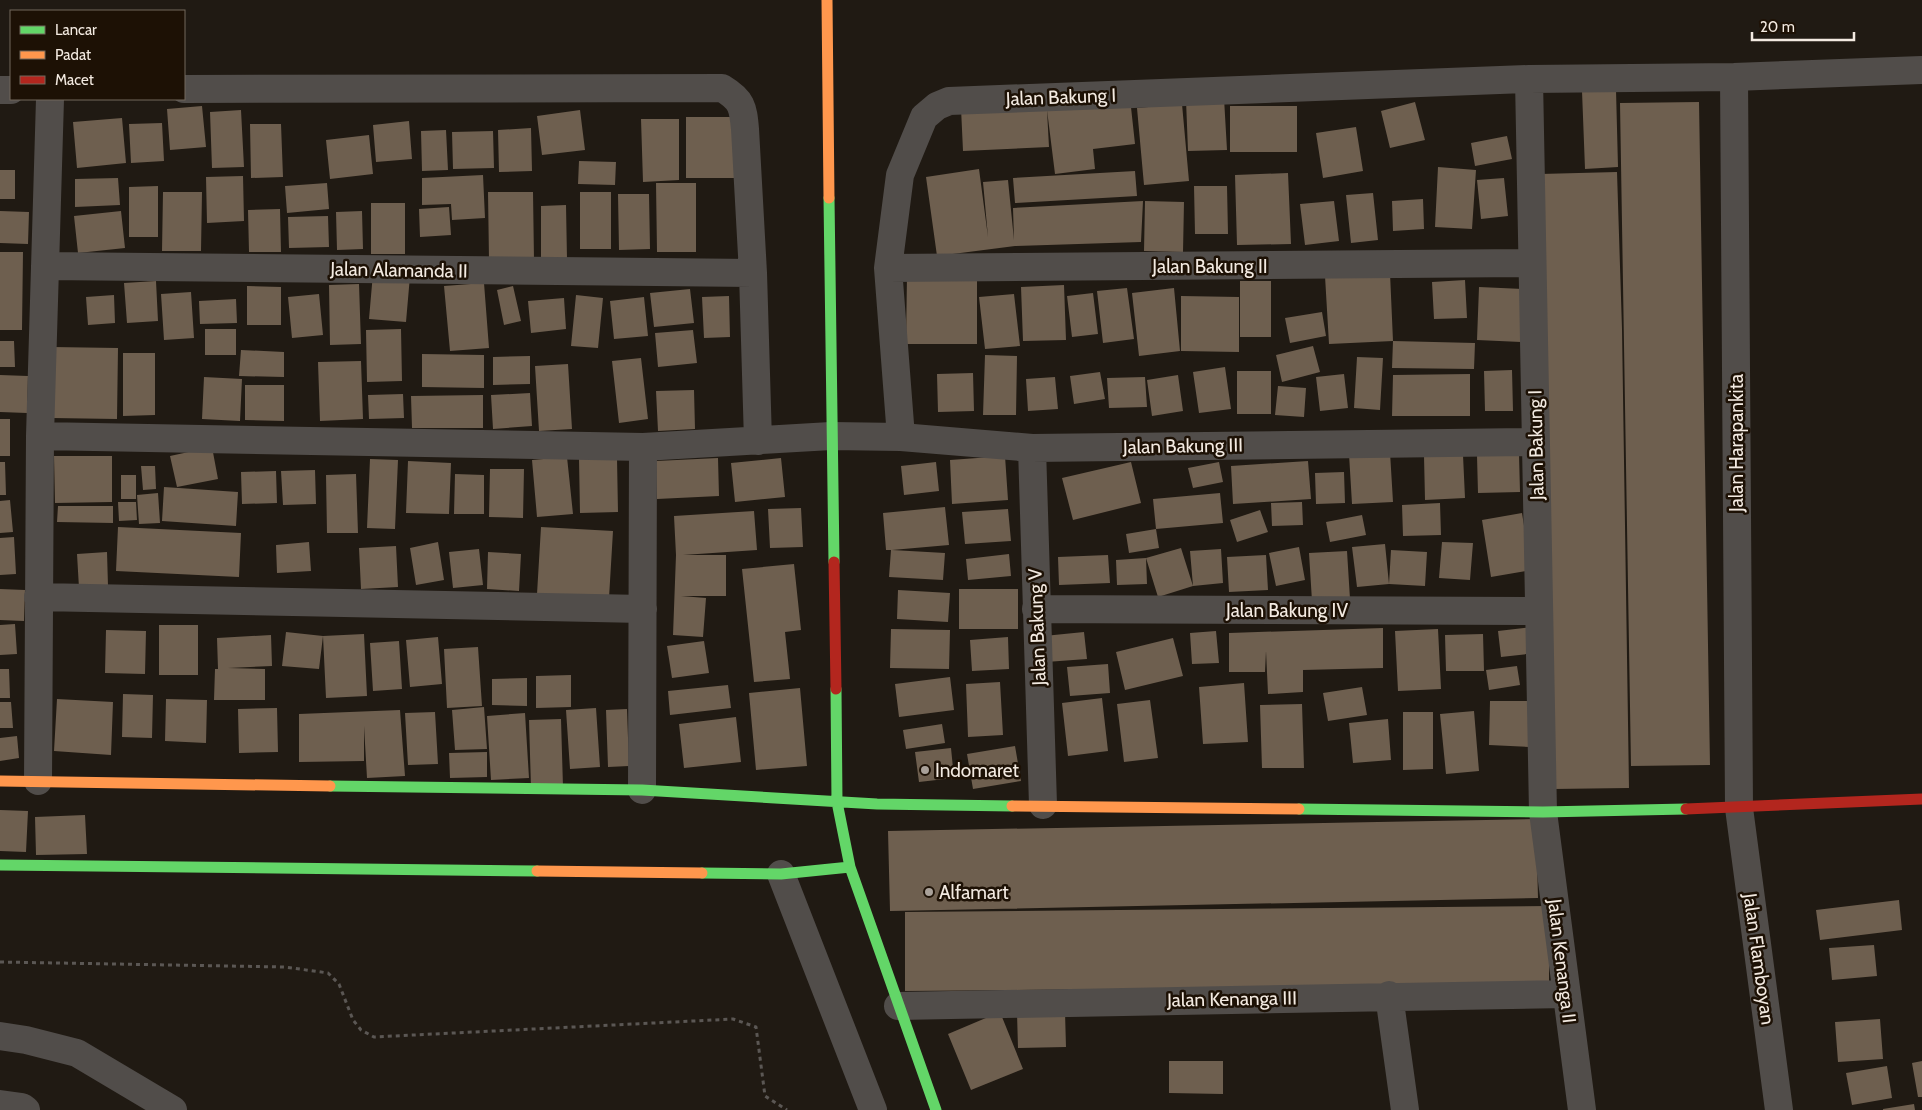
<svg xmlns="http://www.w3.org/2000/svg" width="1922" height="1110" font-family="Cabin,sans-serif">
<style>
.building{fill:#6e5f4f}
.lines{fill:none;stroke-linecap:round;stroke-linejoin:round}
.path{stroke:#5b5754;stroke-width:3;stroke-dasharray:4 4;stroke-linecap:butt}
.street{stroke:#514d4a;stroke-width:28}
.fast{stroke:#63d668;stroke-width:11}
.slow{stroke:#ff974d;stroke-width:11}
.jam{stroke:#b3261e;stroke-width:11}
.poi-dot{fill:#a9a199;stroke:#1d1105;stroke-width:2}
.labels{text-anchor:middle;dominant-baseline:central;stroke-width:5;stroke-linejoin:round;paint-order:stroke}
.street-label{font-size:19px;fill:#f3eae1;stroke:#1d1105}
.poi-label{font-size:19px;fill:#f3eae1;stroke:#1d1105;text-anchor:start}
</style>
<rect width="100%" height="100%" fill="#201a13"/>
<!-- building -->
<path class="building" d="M1616,90L1618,167L1585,169L1582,91Z
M1130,98L1135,144L1093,149L1095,169L1055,174L1047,110L1049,147L963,151L961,108Z
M1224,98L1227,150L1188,151L1186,100Z
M1415,102L1425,140L1390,148L1381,111Z
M1699,102L1710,765L1631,766L1620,103Z
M1182,104L1189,181L1144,185L1137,108Z
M202,106L206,147L170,150L167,109Z
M1230,106H1297V152H1230Z
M241,110L244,167L212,168L210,112Z
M580,110L585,150L542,155L537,116Z
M686,117H736L737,178H686Z
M122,118L126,163L77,168L73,122Z
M641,119H679V180L643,182Z
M409,121L412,159L376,162L373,125Z
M162,123L164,161L131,163L129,124Z
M250,124H281L283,177L251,178Z
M1356,127L1363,171L1323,178L1316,133Z
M531,128L532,171L499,172L498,130Z
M446,130L448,170L422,171L421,131Z
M493,131L494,168L453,169L452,132Z
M369,135L373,174L330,179L326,140Z
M1507,136L1512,159L1475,166L1471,143Z
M579,161L616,162L615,185L578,184Z
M1438,167L1476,170L1472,229L1435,227Z
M979,169L988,237L983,182L1008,180L1014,240L1013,208L1143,201L1141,242L1015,246L937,256L926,177Z
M0,170H15V199H0Z
M1135,171L1137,196L1015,203L1013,178Z
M1617,172L1622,329L1629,788L1553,789L1540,174Z
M1288,173L1291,244L1237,245L1235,175Z
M483,175L485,218L452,220L451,204L422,205V178Z
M243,176L244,221L207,223L206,177Z
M118,178L120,205L75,207V179Z
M1504,178L1508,216L1481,219L1477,180Z
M327,183L329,209L287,213L285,186Z
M656,183H696V252H657Z
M158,186V237H129V187Z
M1194,186H1227L1228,234H1195Z
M163,192H202L201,251H162Z
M488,192H533L534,260H489Z
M580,192H611V249H580Z
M1373,193L1378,240L1351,243L1346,195Z
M618,194H649L650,249L619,250Z
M1423,199L1424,229L1393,231L1392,201Z
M1145,201L1184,202L1183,252L1144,251Z
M1334,201L1339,241L1305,245L1300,204Z
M371,203H405V254H371Z
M566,205L567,259H541V206Z
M449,207L451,235L420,237L419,209Z
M280,209L281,252H249L248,210Z
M0,211L29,212L28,244L0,243Z
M121,211L125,248L78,253L74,216Z
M362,211L363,249L337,250L336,212Z
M328,216L329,247L289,248L288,217Z
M0,252H23L22,330H0Z
M373,273L410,276L406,322L369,319Z
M1390,273L1393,341L1329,344L1325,276Z
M907,275H977V344H906Z
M1465,280L1467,318L1434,319L1432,282Z
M156,281L158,321L127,323L124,283Z
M1240,281H1271V337H1240Z
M484,283L489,348L450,351L444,286Z
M359,284L361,344L330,345L329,285Z
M1064,285L1066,340L1023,341L1021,287Z
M247,286L281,287V325H247Z
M513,286L521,321L504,325L497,290Z
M1479,287L1523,289L1521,342L1477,340Z
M1127,288L1134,339L1103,343L1097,291Z
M1174,288L1180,351L1139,356L1132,293Z
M690,289L694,323L654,327L650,293Z
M191,292L194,338L164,340L161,294Z
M1093,293L1098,334L1072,337L1067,296Z
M319,294L323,335L292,338L288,297Z
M1014,294L1020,346L985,349L979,297Z
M114,295L115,323L88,325L86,297Z
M576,295L603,298L598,348L571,346Z
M729,296L730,337L704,338L702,297Z
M1181,296L1239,297V352L1181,351Z
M644,297L648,336L614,339L610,301Z
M564,298L566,329L531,333L528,301Z
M236,299L237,323L200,324L199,301Z
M1322,312L1326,336L1290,343L1285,318Z
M205,329H236V355H205Z
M401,329L402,381L367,382L366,330Z
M693,330L697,363L658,367L655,333Z
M0,341H14L15,367H0Z
M1393,341L1475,343L1474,369L1392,368Z
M1313,346L1320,372L1282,382L1276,355Z
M52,347L118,348L117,419L52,418Z
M241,350L284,352V377L239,376Z
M123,353H155V415L123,416Z
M422,354L484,355V388L422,387Z
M985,355L1017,356L1016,415H983Z
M530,356V384L493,385V357Z
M1357,357L1383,358L1380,410L1354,408Z
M641,358L648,419L619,423L612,361Z
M361,361L363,419L320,421L318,362Z
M568,364L572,429L539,431L535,366Z
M1225,367L1231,409L1199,413L1193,372Z
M1512,370L1513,411H1485L1484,371Z
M1237,371H1271V414H1237Z
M1100,372L1105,399L1074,404L1070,376Z
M973,373L974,411L938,412L937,374Z
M1344,374L1348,408L1320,411L1316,377Z
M1470,374V416H1392L1393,375Z
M0,375L28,376L27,413L0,412Z
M1178,375L1183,411L1152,416L1147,380Z
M204,377L242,379L240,421L202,419Z
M1055,377L1058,409L1028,411L1026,379Z
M1145,377L1147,407L1109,408L1107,378Z
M245,385H284V421L245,420Z
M1278,386L1306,388L1304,417L1275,415Z
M694,390L695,429L658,431L656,391Z
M530,393L532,426L493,429L491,395Z
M403,394L404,418L369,419L368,395Z
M483,395V428H412L411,396Z
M0,419H10V456H0Z
M212,447L218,479L177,487L170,456Z
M1390,452L1393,502L1352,504L1349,454Z
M1519,454L1520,492L1478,493L1477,456Z
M1463,455L1465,498L1425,500L1424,456Z
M54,456H112V502L55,503Z
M1005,456L1008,500L952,504L950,460Z
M567,457L573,514L537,517L532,460Z
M617,458L618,512L580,513L579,459Z
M718,458L719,496L657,499L656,461Z
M781,458L785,497L735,502L731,463Z
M370,459L398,460L395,529L367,528Z
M408,461L451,463L449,514L406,513Z
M1308,461L1311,499L1233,504L1231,466Z
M0,462H5L6,495H0Z
M936,462L939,491L904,495L901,466Z
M1131,462L1141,503L1073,520L1062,478Z
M1219,462L1223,482L1193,488L1188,468Z
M141,466H155L156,489L143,490Z
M490,469H524L523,518L489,517Z
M315,470L316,504L283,505L281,471Z
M276,471L277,503L242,504L241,472Z
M1344,472L1345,503L1316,504L1315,473Z
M356,474L358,533H327L326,475Z
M455,474L484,475V514H454Z
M121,475H136V499H121Z
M164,487L238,492L236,526L162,521Z
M158,493L160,523L139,524L137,495Z
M1220,493L1223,523L1156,529L1159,548L1129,553L1126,534L1156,529L1153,499Z
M10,500L13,532L0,533V501Z
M118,502H136L137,520L119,521Z
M1302,502L1303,525L1272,526L1271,503Z
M1440,503L1441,535L1403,536L1402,505Z
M58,506H113V523L57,522Z
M945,507L949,545L892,550L945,553L943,580L889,577L891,550H886L883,513Z
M801,508L803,547L770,548L768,509Z
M1008,509L1011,541L965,544L962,512Z
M1260,510L1268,532L1237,542L1230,520Z
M754,511L757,550L683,555H726V596H681L706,598L703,637L673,635L676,555L674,516Z
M1522,513L1531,570L1491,577L1482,520Z
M1362,515L1366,535L1330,542L1326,522Z
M118,527L241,533L239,577L116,571Z
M541,527L613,531L609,598L537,594Z
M14,537L16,574L0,575V538Z
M309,542L311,571L277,573L276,545Z
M438,542L444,580L416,585L410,548Z
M1442,542L1473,543L1470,580L1439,578Z
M1385,544L1389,584L1357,587L1352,547Z
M396,546L398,587L361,589L359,548Z
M1299,547L1305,580L1276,586L1269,553Z
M1181,548L1193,586L1190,551L1221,549L1223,583L1193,586L1158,597L1146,558Z
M479,549L483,585L453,588L449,552Z
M1391,550L1427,552L1425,586L1389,584Z
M1347,551L1350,599L1312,601L1309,553Z
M107,552L108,586L79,588L77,554Z
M488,552L521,554L519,591L487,589Z
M1009,554L1011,576L968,580L966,559Z
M1108,555L1110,583L1059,585L1058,557Z
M1266,555L1268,590L1229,592L1227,557Z
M1146,558L1147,584L1117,585L1116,560Z
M794,564L801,630L785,632L790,679L754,682L742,569Z
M0,589L25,590L24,621L0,620Z
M959,589H1018V629H959Z
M898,590L950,593L948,622L897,619Z
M15,624L17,654L0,655V625Z
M159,625H198V675H159Z
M1533,627L1536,653L1501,657L1498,631Z
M1383,628V668L1303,670V692L1268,694L1266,651L1265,672H1229V633Z
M891,629L950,630L949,669L890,668Z
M1438,629L1441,689L1398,691L1395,631Z
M106,630L146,631L145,674L105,673Z
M1216,631L1219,663L1192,664L1190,633Z
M286,632L323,636L364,634L367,696L326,698L323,636L319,669L282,666Z
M1084,632L1087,659L1046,662L1044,636Z
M1483,634L1484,671H1446L1445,635Z
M271,635L272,666L228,668L265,669V700H214L215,669H218L217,638Z
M438,637L442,684L410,687L406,640Z
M1008,637L1009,669L972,671L970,640Z
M1173,638L1183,676L1125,690L1116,652Z
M399,641L402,689L373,691L370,643Z
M704,641L709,673L672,678L667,646Z
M478,647L482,706L447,708L444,649Z
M1108,664L1110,693L1070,696L1067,667Z
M1517,666L1520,685L1489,690L1486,670Z
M0,669H9L10,698H0Z
M571,675V707L536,708V676Z
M950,677L954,710L899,717L895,684Z
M527,678V706L492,705V679Z
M1000,682L1003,735L968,737L966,684Z
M1244,683L1248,742L1203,744L1199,687Z
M728,685L731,708L670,715L668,691Z
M1362,687L1367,715L1328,721L1323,693Z
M800,688L807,766L756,770L749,693Z
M123,694L153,695L152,738L122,737Z
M1102,698L1108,751L1068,756L1062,703Z
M57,699L113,702L111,755L54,751Z
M166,699L207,700L206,743L165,741Z
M1150,700L1158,758L1124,762L1117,704Z
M1490,701H1530L1529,747L1489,745Z
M0,702H11L13,728H0Z
M1302,704L1304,768H1262L1260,705Z
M484,707L487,749L455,750L452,710Z
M277,708L278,752L239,753L238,709Z
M596,708L600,767L570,769L566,710Z
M627,709L629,766L608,767L606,710Z
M400,710L405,776L367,778L364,726V761L299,762V714Z
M1474,711L1479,771L1446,774L1440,714Z
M435,712L438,764L408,765L405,713Z
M1403,712H1433V769L1403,770Z
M525,713L529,778L491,780L487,716Z
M736,717L741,762L684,768L679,724Z
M561,719L563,787L531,788L529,720Z
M1388,719L1391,760L1353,763L1349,723Z
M942,724L945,743L906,749L903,730Z
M17,736L19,758L0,761V738Z
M1015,746L1021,781L973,789L967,754Z
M951,748L954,778L919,782L915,752Z
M487,752V777L450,778L449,753Z
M0,810L28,811L26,852L0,851Z
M85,815L87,854L36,855L35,817Z
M1536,819L1538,898L890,911L888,831Z
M1899,900L1902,930L1820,940L1816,910Z
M1549,906V985L905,991V912Z
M1874,945L1877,976L1832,980L1829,948Z
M1000,1012L1023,1069L971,1090L948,1034Z
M1065,1012L1066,1047L1018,1048L1017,1013Z
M1880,1019L1883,1059L1838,1062L1835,1022Z
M1169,1061H1223V1094L1169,1093Z
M1922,1061V1097H1918L1912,1063Z
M1887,1066L1892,1098L1852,1105L1846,1073Z
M1914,1104L1915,1110H1883V1109Z"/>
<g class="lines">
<!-- path -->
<path class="path" d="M0,962L285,967L328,973L339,984L353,1020L361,1030L374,1037L733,1019L756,1027L765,1096L787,1110"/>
<!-- street -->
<path class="street" d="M1734,77L1739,808L1779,1110
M1529,79L1543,812L1582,1110
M184,89L722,88C742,100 743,107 745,129L753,273L758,441
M0,90H11
M45,266L753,273
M888,268L1532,263
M40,436L643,447L831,436L901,437L1032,448L1536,442
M901,437L888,268L900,175L924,117L937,106L949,101L1529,79L1734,77L1922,70
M1032,448L1043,805
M38,597L643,609
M1036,609L1539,611
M38,781L40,436L50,99
M642,790L643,447
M781,874L873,1110
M1389,995L1405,1110
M898,1006L1566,994
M0,1036L26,1040L77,1053L173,1110
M0,1104L22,1107L26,1110"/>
<!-- fast -->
<path class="fast" d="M829,198L834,562
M836,689L837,802L850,867L936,1110
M330,786L642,790L877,804L1012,806
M1299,809L1543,812L1686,809
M0,865L537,871
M702,873L781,874L850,867"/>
<!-- slow -->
<path class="slow" d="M827,0L829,198
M0,781L330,786
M1012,806L1299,809
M537,871L702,873"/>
<!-- jam -->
<path class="jam" d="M834,562L836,689
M1686,809L1922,799"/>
</g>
<!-- markers -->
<g class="poi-dot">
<circle cx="925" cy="770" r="5"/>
<circle cx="929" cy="892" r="5"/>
</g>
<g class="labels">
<!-- street labels -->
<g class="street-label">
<text transform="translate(1061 97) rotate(-2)">Jalan Bakung I</text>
<text x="1210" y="266">Jalan Bakung II</text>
<text transform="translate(399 270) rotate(1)">Jalan Alamanda II</text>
<text transform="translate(1736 443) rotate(-90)">Jalan Harapankita</text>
<text transform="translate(1536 445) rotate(-91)">Jalan Bakung I</text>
<text transform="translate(1183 446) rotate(-1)">Jalan Bakung III</text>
<text x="1287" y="610">Jalan Bakung IV</text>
<text transform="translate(1037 627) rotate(-92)">Jalan Bakung V</text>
<text transform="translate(1759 959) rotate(82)">Jalan Flamboyan</text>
<text transform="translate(1562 961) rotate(83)">Jalan Kenanga II</text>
<text transform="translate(1232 999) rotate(-1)">Jalan Kenanga III</text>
</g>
<!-- poi labels -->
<g class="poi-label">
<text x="935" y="770">Indomaret</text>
<text x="939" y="892">Alfamart</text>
</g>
</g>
<!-- legend -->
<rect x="10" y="10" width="175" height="90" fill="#1d1105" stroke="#73685d"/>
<rect x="20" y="26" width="25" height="8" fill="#63d668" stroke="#73685d"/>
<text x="55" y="35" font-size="15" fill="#f3eae1">Lancar</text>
<rect x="20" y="51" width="25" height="8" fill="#ff974d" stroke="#73685d"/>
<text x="55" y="60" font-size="15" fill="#f3eae1">Padat</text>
<rect x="20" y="76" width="25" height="8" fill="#b3261e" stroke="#73685d"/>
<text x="55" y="85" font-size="15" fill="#f3eae1">Macet</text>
<!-- scale -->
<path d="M1752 32v8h102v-8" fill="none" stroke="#f3eae1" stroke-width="2.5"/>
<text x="1760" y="32" font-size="15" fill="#f3eae1" stroke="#1d1105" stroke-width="4" paint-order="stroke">20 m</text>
</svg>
